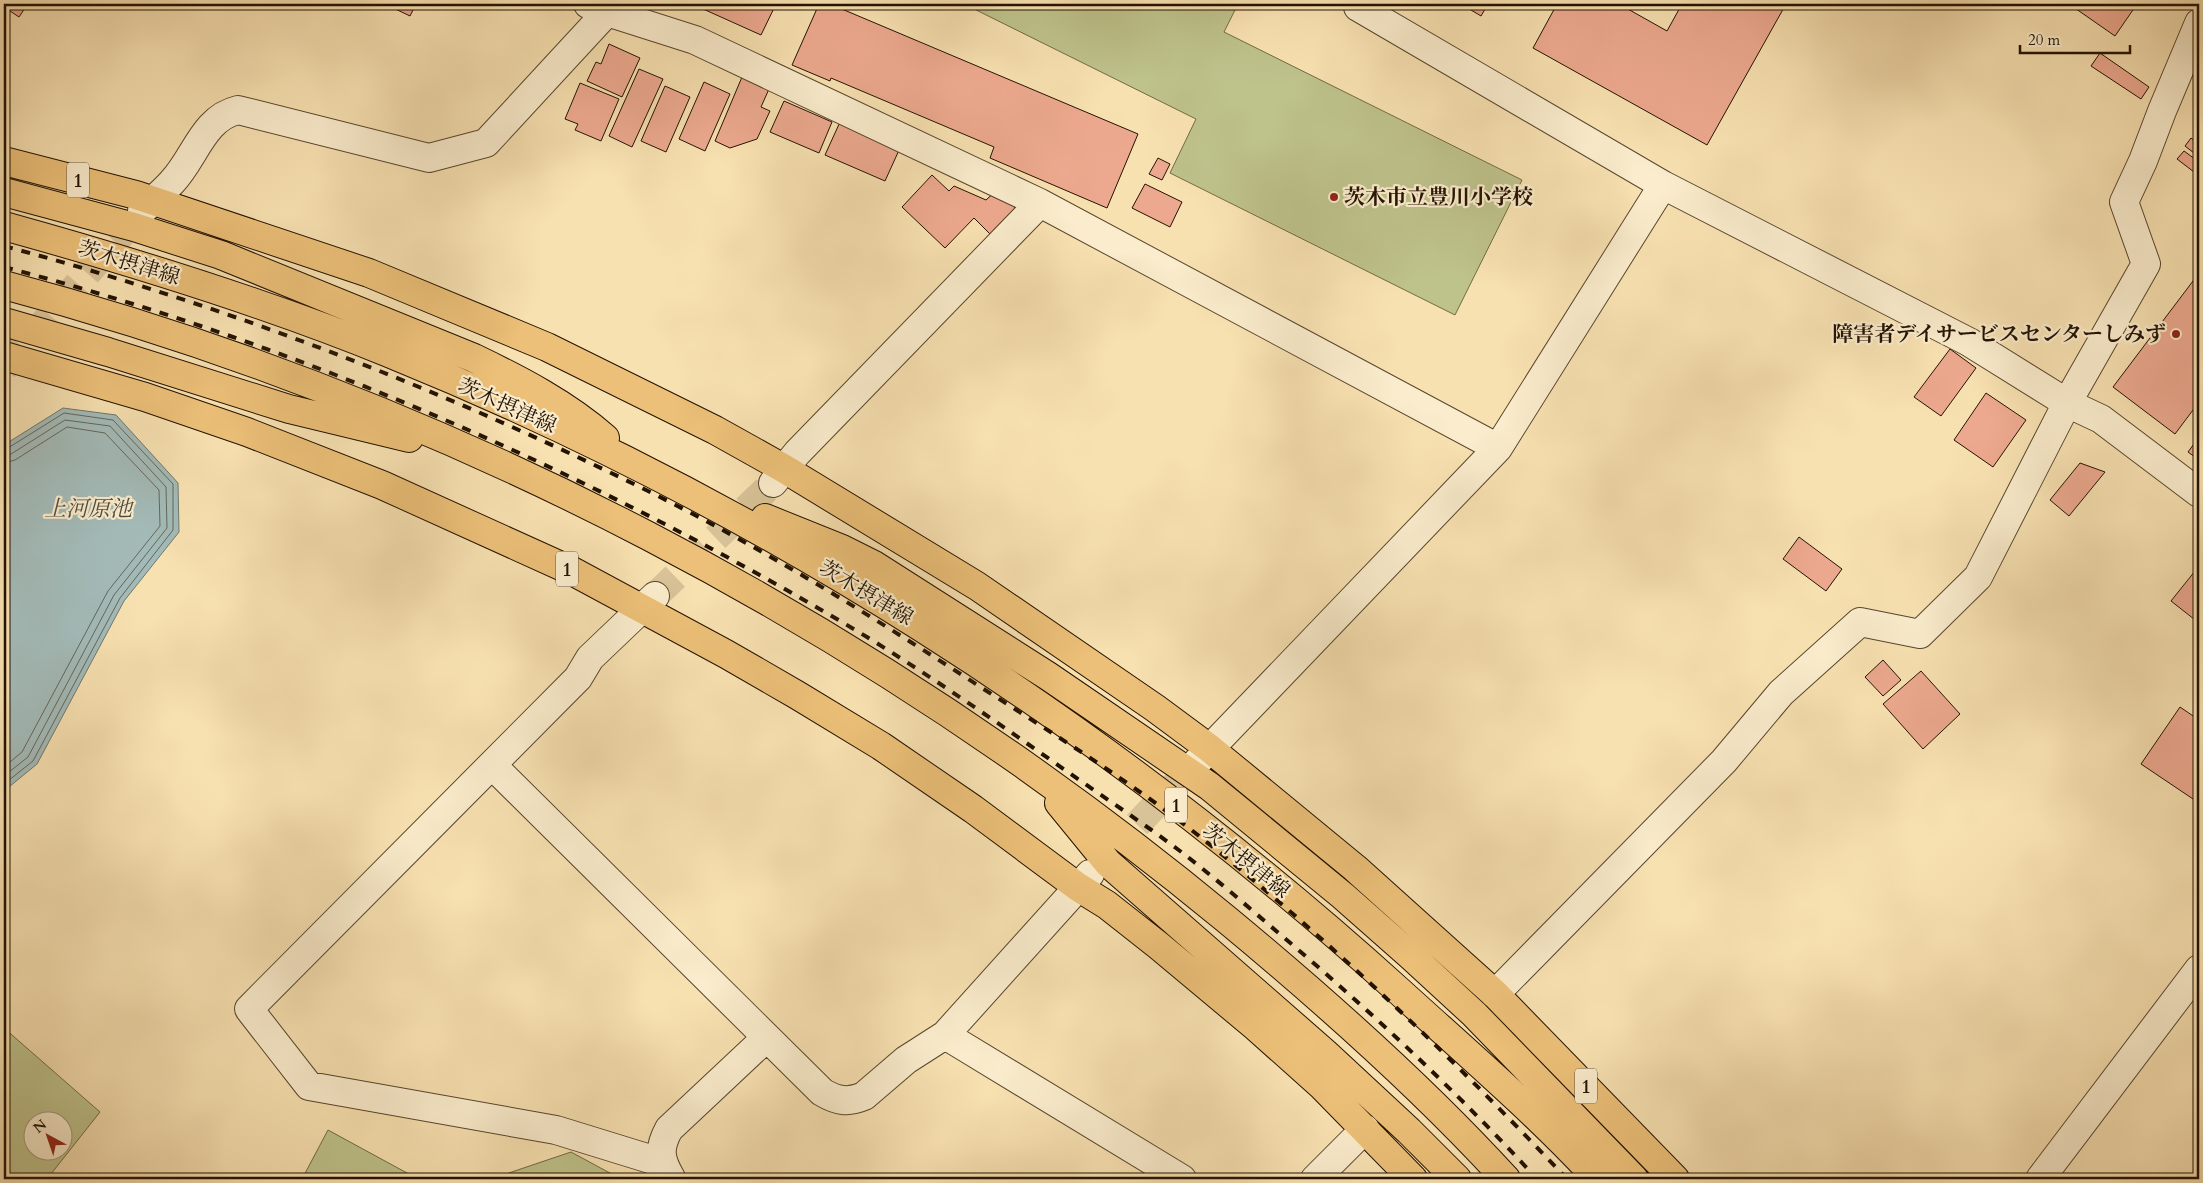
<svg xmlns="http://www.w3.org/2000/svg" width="2203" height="1183" font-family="Cardo,'Noto Serif JP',serif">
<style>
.green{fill:#bec28b;stroke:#706a46;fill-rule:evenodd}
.water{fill:#a3bbb8;stroke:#70776f}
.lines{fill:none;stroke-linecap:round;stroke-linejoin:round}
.shore{stroke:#63665d;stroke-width:1}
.building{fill:#eda98f;stroke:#231202}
.minor-tunnel{stroke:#d8c297;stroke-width:28;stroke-dasharray:28 14;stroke-linecap:butt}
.minor-casing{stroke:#58462e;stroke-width:30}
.major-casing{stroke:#231202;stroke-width:30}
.minor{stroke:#faeccc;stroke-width:28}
.major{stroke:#ecc078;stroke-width:28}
.rail{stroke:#231202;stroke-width:4;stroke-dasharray:9 9;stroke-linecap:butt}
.poi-dot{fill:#8f2418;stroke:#faeccc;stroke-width:2}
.labels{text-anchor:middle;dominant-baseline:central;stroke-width:4.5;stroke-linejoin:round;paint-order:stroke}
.shield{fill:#faeccc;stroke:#64533f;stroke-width:1}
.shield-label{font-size:20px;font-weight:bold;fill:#231202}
.poi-label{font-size:21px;font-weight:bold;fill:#231202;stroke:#faeccc;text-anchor:start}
.street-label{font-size:21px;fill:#231202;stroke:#faeccc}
.water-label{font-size:22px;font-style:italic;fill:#504d42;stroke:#faeccc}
</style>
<rect width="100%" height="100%" fill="#f8e1b1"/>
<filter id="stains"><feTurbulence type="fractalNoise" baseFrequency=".004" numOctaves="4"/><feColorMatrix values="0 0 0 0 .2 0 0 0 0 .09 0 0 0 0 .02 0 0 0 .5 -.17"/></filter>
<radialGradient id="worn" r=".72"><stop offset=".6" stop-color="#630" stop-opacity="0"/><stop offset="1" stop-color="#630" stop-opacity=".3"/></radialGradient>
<!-- green -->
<path class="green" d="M964,4H1238L1224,32L1522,180L1455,315L1170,173L1196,119Z
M4,1028L100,1112L47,1179H4ZM32,1120H62V1150H32Z
M328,1130L418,1179H302Z
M571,1152L621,1179H491Z"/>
<!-- water -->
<path class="water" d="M63,408L116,415L178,483L179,532L124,601L37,764L4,791V445Z"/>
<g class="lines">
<!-- shore -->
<path class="shore" d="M4,449L8,448L64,413L113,420L173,484V530L120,598L33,761L4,784
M4,455L11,454L65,420L110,426L166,487L167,528L114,595L28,757L4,776
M4,463L15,460L67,427L105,433L159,490L160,526L108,591L22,752L4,767"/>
</g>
<!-- building -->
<path class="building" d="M4,4H25L27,5L19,17L4,7Z
M385,4H416L410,16Z
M692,4H776L761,35Z
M819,4H830L1138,134L1107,208L990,158L994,147L831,78L830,81L792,65Z
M1461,4H1488L1481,16Z
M1557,4H1619L1667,31L1682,4H1786L1707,145L1533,48Z
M2069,4H2137L2115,36Z
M609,44L640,58L622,97L587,81L596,62L601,64Z
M2100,53L2149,87L2141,99L2091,66Z
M639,69L663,79L632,147L609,136Z
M742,77L769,89L761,107L770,111L757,139L730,148L715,141Z
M704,82L730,94L705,151L679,139Z
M580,83L619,99L601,141L575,130L578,124L565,119Z
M665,86L690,97L666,152L641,141Z
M784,101L832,122L819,153L770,132Z
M840,122L900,148L885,181L825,155Z
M2191,138L2199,144V157L2185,146Z
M2184,151L2199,162L2194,172L2177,159Z
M1158,158L1170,164L1162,180L1149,174Z
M932,175L949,191L954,186L986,200L997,190L1015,208L990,234L974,218L945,248L902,207Z
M1145,184L1182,202L1170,227L1132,208Z
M2196,277L2199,280V402L2175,434L2113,387Z
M1950,349L1976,368L1941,416L1914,397Z
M1986,393L2026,420L1993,467L1954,440Z
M2199,437V460L2188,452Z
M2080,463L2105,472L2069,516L2050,500Z
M1799,537L1842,569L1826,591L1783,559Z
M2199,566V623L2171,601Z
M1883,660L1901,680L1883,696L1865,677Z
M1921,671L1960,714L1923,749L1883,704Z
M2180,707L2199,720V803L2141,764Z"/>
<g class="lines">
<!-- minor-tunnel -->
<path class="minor-tunnel" d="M4,368L142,211
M655,596L773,483
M1108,855L1197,762"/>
<!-- minor casing -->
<g class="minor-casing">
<path id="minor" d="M588,4L607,12L695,40L1040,203L1498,448
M1360,4L1358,7L1663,185
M142,211C152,201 163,192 172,182C195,158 203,118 238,110L429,158L486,143L607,12
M773,483L797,453L1040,203
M655,596L590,658L578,678L249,1009L309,1086L556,1130L663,1163
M1197,762L1498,448L1663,185L1969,342L2067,403L2101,419L2199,493
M492,765L822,1092C837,1101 848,1103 864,1096L906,1060L945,1035L1090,874
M1495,994L1724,761L1781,693L1860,622L1920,634L1978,577L2067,403L2146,264L2124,202L2143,161L2162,111L2199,23
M945,1035L1182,1179
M671,1178C660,1159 658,1149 669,1129L766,1038
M1315,1179L1365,1129
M2040,1179L2199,969"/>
</g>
<!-- major casing -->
<g class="major-casing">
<path id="major" d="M4,161L136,195L369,273L547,347L715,430L783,468L977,586L1155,708L1209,748L1355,868L1495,994L1675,1179
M4,192L134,227L221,255L474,358C520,380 566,404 605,438
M4,226C134,262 264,302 389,353C761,504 1102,722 1399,991C1466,1052 1536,1112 1598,1179
M4,285C451,404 870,625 1226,919C1324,1000 1420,1085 1506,1179
M4,322L108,352L289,409L409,438
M4,356L145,397L247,432L382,485L572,571L726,654L797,695L881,746L973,809L1078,887L1107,905L1159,946L1256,1027L1321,1085L1413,1179
M765,518L842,549L874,565L1048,676L1209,786L1343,896L1411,956L1474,1014L1634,1179
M1059,803L1108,863L1325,1053L1409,1131L1457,1179"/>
</g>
<!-- minor -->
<use href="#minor" class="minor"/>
<!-- major -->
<use href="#major" class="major"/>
<!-- rail -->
<path class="rail" d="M4,246C228,306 445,390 652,493C766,550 873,617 979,686C1052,733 1126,779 1194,832C1327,937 1451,1056 1567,1179
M4,267C294,343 571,464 830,615C911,662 988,716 1065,770C1102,796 1140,821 1176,848C1217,879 1256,914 1295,947C1380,1020 1462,1097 1537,1179"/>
</g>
<!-- markers -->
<g class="poi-dot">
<circle cx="1334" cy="197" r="5"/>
<circle cx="2176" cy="334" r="5"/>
</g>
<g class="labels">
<!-- shield labels -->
<g class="shield">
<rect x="67" y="162.5" width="22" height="35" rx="4"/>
<rect x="556" y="551.5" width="22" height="35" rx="4"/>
<rect x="1165" y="787.5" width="22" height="35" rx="4"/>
<rect x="1575" y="1068.5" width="22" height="35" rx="4"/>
</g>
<g class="shield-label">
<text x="78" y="180">1</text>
<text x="567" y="569">1</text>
<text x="1176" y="805">1</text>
<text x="1586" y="1086">1</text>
</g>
<!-- poi labels -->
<g class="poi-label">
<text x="1344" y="197">茨木市立豊川小学校</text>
<text x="2166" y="334" text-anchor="end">障害者デイサービスセンターしみず</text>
</g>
<!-- street labels -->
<g class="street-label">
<text transform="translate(129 263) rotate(17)">茨木摂津線</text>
<text transform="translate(507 406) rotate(24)">茨木摂津線</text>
<text transform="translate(866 593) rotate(31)">茨木摂津線</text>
<text transform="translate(1246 861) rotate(39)">茨木摂津線</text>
</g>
<!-- water labels -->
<g class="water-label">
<text x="88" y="509">上河原池</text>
</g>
</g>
<!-- margin -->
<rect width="2203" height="1183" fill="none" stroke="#f8e1b1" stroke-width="20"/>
<rect x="5" y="5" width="2193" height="1173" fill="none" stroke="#231202" stroke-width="2.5"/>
<rect x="10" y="10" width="2183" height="1163" fill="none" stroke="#231202"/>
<!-- north arrow -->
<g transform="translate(48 1136) rotate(320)"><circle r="24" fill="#faeccc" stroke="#a4957b"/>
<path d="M0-4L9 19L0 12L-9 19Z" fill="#8f2418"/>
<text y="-8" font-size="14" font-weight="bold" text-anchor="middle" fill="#231202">N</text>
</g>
<!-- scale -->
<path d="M2020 45v8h110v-8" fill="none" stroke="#231202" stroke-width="2.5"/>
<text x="2028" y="45" font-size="15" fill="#231202" stroke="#faeccc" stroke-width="4" paint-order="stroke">20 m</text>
<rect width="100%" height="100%" filter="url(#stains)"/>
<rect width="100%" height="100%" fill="url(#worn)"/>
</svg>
